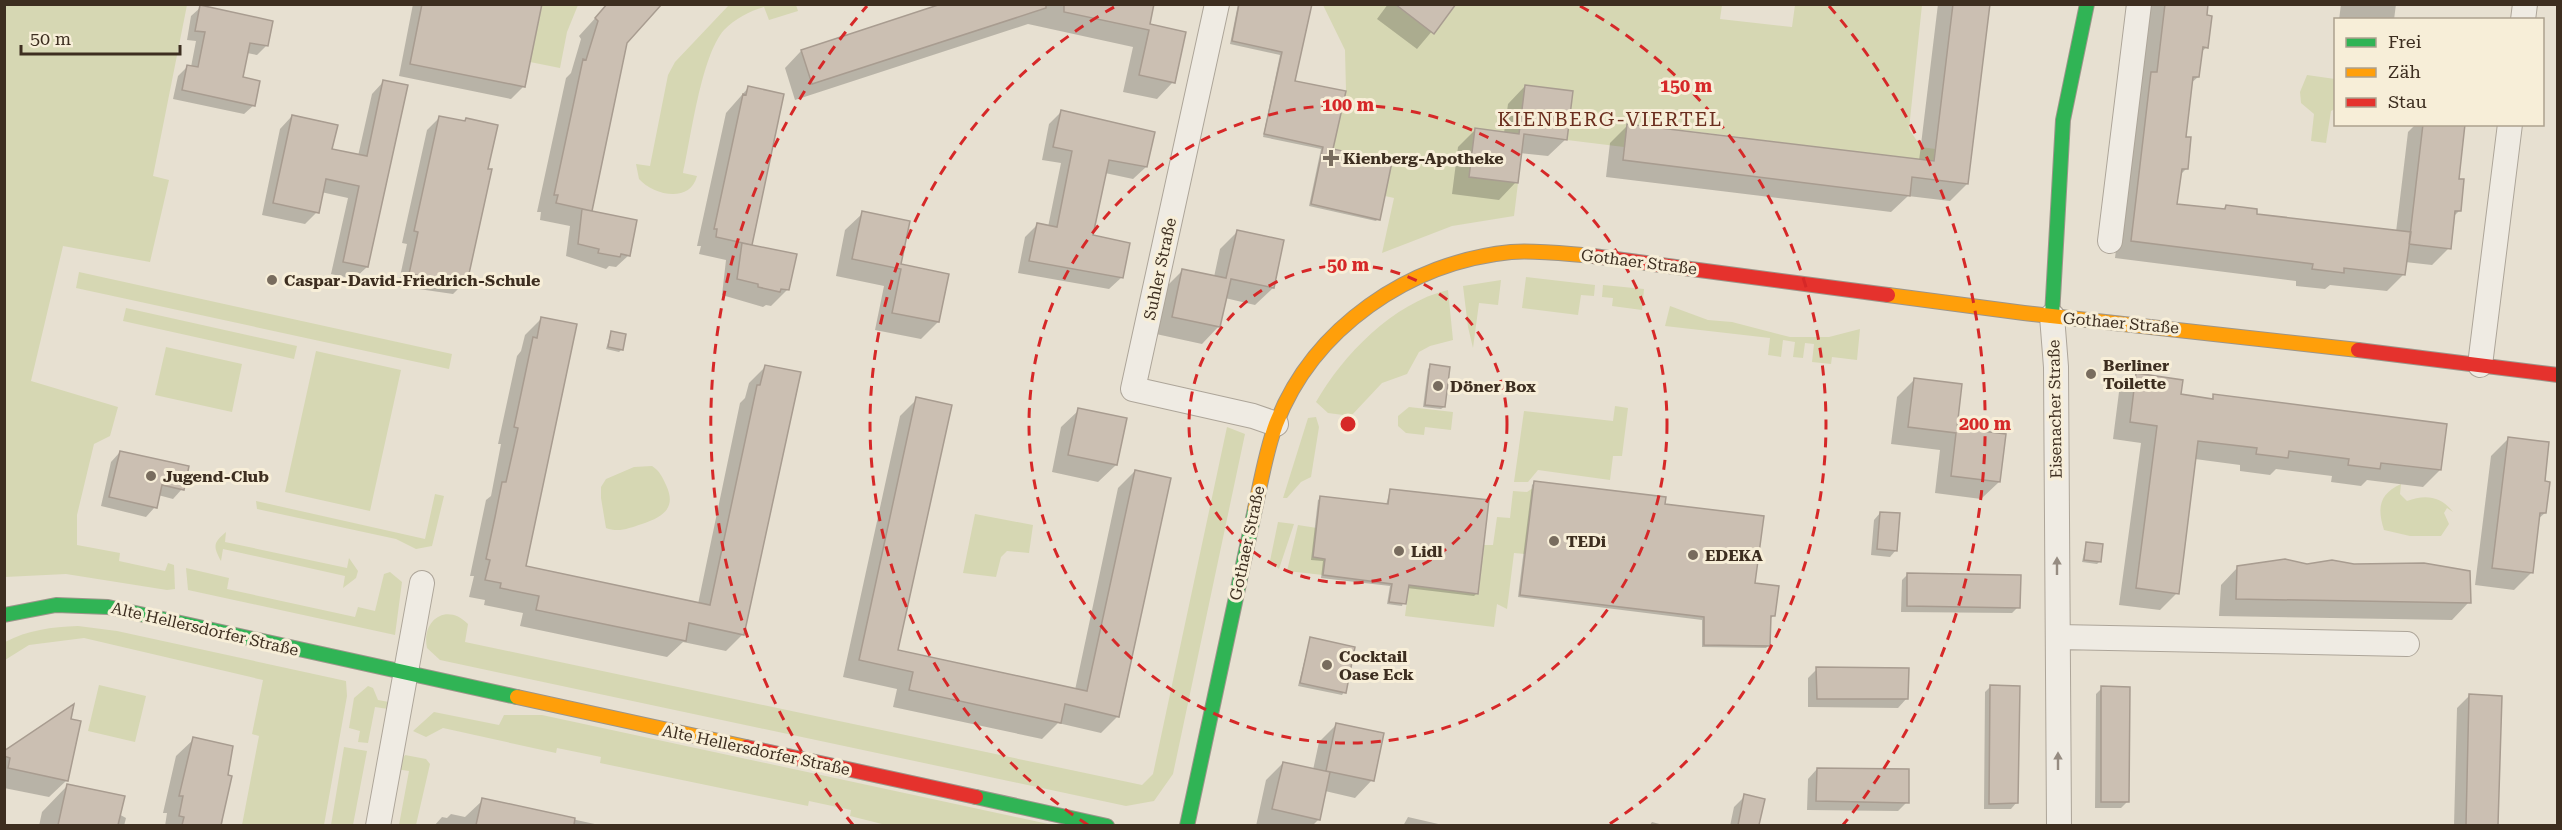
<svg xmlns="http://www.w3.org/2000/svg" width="2562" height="830" font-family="'Roboto Serif',serif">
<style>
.green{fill:#d6d7b3}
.shadow{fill:#0003}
.building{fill:#cbbfb2;stroke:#a89c90;stroke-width:1.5}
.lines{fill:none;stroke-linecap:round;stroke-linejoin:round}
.street-casing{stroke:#ada599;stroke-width:26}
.fast-casing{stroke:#9c958a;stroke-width:16}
.slow-casing{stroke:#9c958a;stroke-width:16}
.jam-casing{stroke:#9c958a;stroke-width:16}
.street{stroke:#efebe3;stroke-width:24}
.fast{stroke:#30b455;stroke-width:14}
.slow{stroke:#ff9f0a;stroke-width:14}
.jam{stroke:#e5322d;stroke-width:14}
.oneway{fill:#968c82}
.ring{fill:none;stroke:#d62828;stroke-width:3;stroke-dasharray:10 8}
.poi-dot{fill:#786c5e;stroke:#f7eed8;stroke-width:2}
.labels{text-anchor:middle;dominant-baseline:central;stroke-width:6;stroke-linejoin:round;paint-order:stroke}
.poi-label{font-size:16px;font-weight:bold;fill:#3d2e20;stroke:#f7eed8;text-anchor:start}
.street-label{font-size:16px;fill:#3d2e20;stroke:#f7eed8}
.quarter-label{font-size:20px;letter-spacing:1.5px;fill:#6b2e1e;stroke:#f7eed8}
.centre{fill:#d62828;stroke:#f7eed8;stroke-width:3}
.ring-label{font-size:18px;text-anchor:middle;font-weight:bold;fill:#d62828;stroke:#f7eed8;stroke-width:6;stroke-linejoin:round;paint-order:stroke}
</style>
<rect width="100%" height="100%" fill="#e7e0d1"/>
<!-- green -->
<path class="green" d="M5,4L187,5L153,176L169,180L150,262L63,246L31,381L118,407L110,436L94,444L77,515V545L120,553L119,561L165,571L168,563L174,565L175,589L167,590L66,574L5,577Z
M542,5H578L567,32L560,68L530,62Z
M729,5H796L798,11L769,20L764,7C749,11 735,19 724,30C701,56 691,138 683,173L697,176C690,204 653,195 639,179L636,164L650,166L668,75L675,62Z
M1323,5H1395L1434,34L1456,5H1722L1720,19L1792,27L1795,5H1922L1909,129L1921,147L1935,149L1933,166L1914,159L1762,140L1760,144L1742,142V137L1627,124L1624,147L1567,140L1573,91L1525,85L1519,134L1475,128L1469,176L1518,183L1514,216L1452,226L1382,253L1394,198L1385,196L1392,162L1333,149L1346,91L1345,50Z
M2307,75L2335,79V109L2331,111L2326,143L2311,141L2314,114L2301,103L2300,92Z
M79,272L452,354L449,369L76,288Z
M1526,277L1595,285L1594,296L1581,295L1578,315L1522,308Z
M1501,280L1498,305L1479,303L1473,348L1468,327L1463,286Z
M1603,285L1644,289L1642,310L1612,306L1613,298L1602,297Z
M1448,290L1453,340L1430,346L1419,352L1407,374L1382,383L1351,416L1328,413L1316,402C1343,355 1393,303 1448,290Z
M1670,306L1708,320L1732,322L1790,337H1829L1860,329L1857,360L1832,357L1831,364L1812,362L1814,344L1805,343L1803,358L1793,357L1795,342L1783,340L1781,357L1768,355L1770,338L1665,326Z
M126,308L297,346L294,359L123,321Z
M166,347L242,364L232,412L155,395Z
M316,351L401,370L370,511L285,492Z
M1615,406L1628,408L1622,456H1613L1610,480L1538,470L1528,482H1514L1524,411L1613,421Z
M1409,407L1453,412L1451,430L1425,427L1424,435L1406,433L1398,426V416Z
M1316,417L1319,427L1311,477L1301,482L1287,498H1283L1308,418Z
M1227,427L1245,434L1173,774L1154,801L1126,806L440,660L427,648C421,620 447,602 468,624L465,642L1142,785L1153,774Z
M652,466C660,471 662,477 666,485C677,508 663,517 642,524C629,528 619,533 606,528L601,498V487L606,479L634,467Z
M2401,484L2400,494L2407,501C2425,494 2441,496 2453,512L2447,508L2444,513L2449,524L2441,536H2410L2384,530C2377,508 2379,494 2401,484Z
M1533,488L1525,554L1514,553L1507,609L1497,604L1494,627L1405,616L1409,585L1478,594L1484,545H1493L1497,517L1510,518L1513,491L1527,492Z
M435,494L444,496L432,546L416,549L396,539L257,509L256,501L425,539Z
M975,514L1033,525L1029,553L1007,551L1001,557L996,577L963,573Z
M1278,522L1294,524L1279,569L1270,561Z
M1298,525L1317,528L1313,557L1325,559L1323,575L1287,571Z
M226,532L225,542L347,568L349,558L358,571L356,578L343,588L345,576L223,549L221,561C213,546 213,543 226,532Z
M186,568L229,578L227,589L355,617L358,607L375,611L384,574L390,572L402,582L395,635L188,590Z
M78,626L117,631L346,681L347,696L324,825H242L259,736L252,734L263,680L84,638L29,645L5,660V642C28,630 51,627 78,626Z
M99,685L146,696L135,742L88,731Z
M368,686L373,688L378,700L389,702L388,709L375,707L368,743L358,742L360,731L349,728L354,698Z
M434,712L499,725L504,715H542L1053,825H886L850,816L851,810L809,801L808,806L600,763L601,757L557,748L556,753L443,728L426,737L413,731Z
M344,747L367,751L353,825H331Z
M405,755L426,759L430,764L416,825H399L409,771L396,769Z"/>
<!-- shadow -->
<path class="shadow" d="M413,4H541L523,87L511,99L399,76Z
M608,4L589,212L629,255L616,267L609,266L606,269L566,256L570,226L540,220L541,212H537L566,78L571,73L581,39L579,36Z
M946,4H1153L1148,25L1173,82L1157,99L1123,92L1133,47L1028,24L795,100L785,68L801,51Z
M1238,4H1310L1293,82L1332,150L1378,219L1376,221L1309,206L1321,149L1263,137L1280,55L1230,44Z
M1388,4H1453L1454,5L1417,49L1377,19Z
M1938,4H1989L1967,184L1950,201L1908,196L1891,212L1606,177L1610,143L1627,126L1919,161Z
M2151,4H2206L2207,47L2200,53L2198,77L2190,84L2184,138L2186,169L2179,176L2176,205L2222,211L2226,206L2255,216L2396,232L2408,132L2416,124H2464L2457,180L2459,211L2453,217L2449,248L2432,265L2405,262L2404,274L2387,291L2330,285L2325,289L2296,286V281L2115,258L2135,90L2141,84Z
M2341,4H2396L2394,20H2339Z
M201,7L266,46L257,55L247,53L241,78L254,105L244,114L173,99L178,76L187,67H191L196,41L187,40L191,16Z
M384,81L367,267L354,279L331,274L348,198L321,192L317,212L305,224L262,215L280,129L292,116L331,150L358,156L372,94Z
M1525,86L1566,139L1548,156L1520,153L1516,182L1499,200L1452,194L1458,147L1475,130L1504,133L1508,104Z
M748,88L749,246L787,290L771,306L766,305L763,307L722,295L726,260L699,254L701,246H697L726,113Z
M1062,111L1146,167L1133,179L1105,173L1092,236L1122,277L1109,289L1018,273L1025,237L1037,225L1048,227L1061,163L1042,160L1049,124Z
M440,117L463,122L466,119L465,282L453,294L398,286L407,244L402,243L427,130Z
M863,213L938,322L921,339L875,330L884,286L836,276L845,230Z
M1237,232L1273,288L1255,305L1225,298L1219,326L1202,344L1156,334L1165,288L1183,270L1214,277L1220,249Z
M542,318L524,567L698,604L740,403L745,398L749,383L766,366L743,634L726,651L683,642L667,657L520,626L523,613L484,605L485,600L469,597L474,576H470L486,500L491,496L501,444H498L517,356L521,351L525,335Z
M611,332L622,349L619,352L606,349Z
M1431,366L1444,407L1441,409L1423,407L1428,369Z
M2136,375L2179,396L2210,400L2214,396L2440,470L2423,487L2367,480L2361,486L2331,482L2332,476L2276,469L2270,475L2240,471V465L2195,459L2177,593L2160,610L2119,605L2141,443L2113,439L2119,392Z
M1914,380L1999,482L1981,499L1935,493L1940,450L1891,444L1897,397Z
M917,399L896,651L1075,690L1118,488L1135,471L1118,716L1101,733L1058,723L1042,739L893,707L897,689L843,677L900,416Z
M1079,410L1116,465L1098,482L1052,472L1061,427Z
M2508,439L2543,482L2545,513L2538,519L2532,572L2514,590L2475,585L2491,456Z
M120,452L182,489L173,499L158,495L155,507L146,517L101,506L111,462Z
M1534,483L1663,505L1754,584L1773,616L1771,618L1769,645L1766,648L1702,647V620L1518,597L1532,485Z
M1390,490L1477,593L1474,596L1407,588L1402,606L1387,604L1390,586L1321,578L1323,561L1311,560L1318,500L1321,498L1386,505Z
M1880,513L1896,550L1890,557L1871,555L1874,520Z
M2086,543L2100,561L2097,564L2082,562Z
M2238,567L2469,602L2452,620L2219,616L2221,585Z
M1908,574L2018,607L2012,613L1901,612L1902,580Z
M1310,639L1344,692L1342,695L1298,686Z
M1817,669L1907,698L1898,708L1808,707V678Z
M1991,686L2017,802L2011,809H1984L1985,692Z
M2102,688L2127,802L2121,808H2095L2096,694Z
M2469,696L2500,697L2497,826H2454L2457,708Z
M1337,724L1372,780L1355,798L1325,791L1319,819L1312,826H1256L1266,780L1283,763L1313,770L1319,742Z
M194,739L226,776L222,826H165L167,813H163L176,756Z
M4,753L67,780L49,797L4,788Z
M1817,769L1907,802L1898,811L1807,810L1808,779Z
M67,786L126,818L124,826H39L42,812Z
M1745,796L1763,800L1758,826H1730L1734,807Z
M483,800L604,826H434L442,817L447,818L451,814L465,817Z
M1408,817L1447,826H1403Z
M1652,822L1667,826H1649Z"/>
<!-- building -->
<path class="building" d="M422,4H542L525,87L410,64Z
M607,4H662L627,43L592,211L556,203L558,195H554L583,59L586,60L598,21L595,18Z
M941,4H1046V8L812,84L801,50Z
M1064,4H1154L1150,24L1186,32L1175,83L1139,75L1149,30L1064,12Z
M1239,4H1312L1295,81L1346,91L1333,149L1392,162L1380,220L1311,204L1323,147L1264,134L1282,52L1232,41Z
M1395,4H1456L1434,34Z
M1953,4H1990L1968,184L1912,177L1910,196L1623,160L1627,124L1934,161Z
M2165,4H2208L2207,15L2212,16L2208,48L2203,47L2199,77H2193L2186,137H2191L2188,169H2182L2177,204L2225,209L2226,205L2257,209V214L2411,232L2405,275L2344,268V273L2312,269L2313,264L2131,241L2151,72H2157Z
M200,5L273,21L268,46L250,43L243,77L260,81L255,106L182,90L187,65L198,67L205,32L195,31Z
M383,80L408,85L368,267L343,262L359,186L326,179L319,213L273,203L292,115L338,125L332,149L367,156Z
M1525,85L1573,91L1567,140L1524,134L1518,183L1469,177L1475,128L1519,134Z
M748,86L784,94L752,245L716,237L717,229H714L743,94L746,95Z
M1061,110L1155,132L1147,167L1109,160L1093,235L1130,243L1123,278L1029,261L1037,223L1057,227L1072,151L1053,147Z
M439,116L465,121L466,118L498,125L488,169H492L467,283L409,274L418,232L414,231Z
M2423,124H2465L2459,179H2464L2461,211H2455L2451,249L2409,244Z
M582,209L637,220L630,256L621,254L620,257L598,253L599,249L578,244Z
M862,211L910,221L901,264L949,274L939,322L892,313L901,269L852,259Z
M1237,230L1284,240L1274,288L1231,279L1220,327L1172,317L1182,269L1226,278Z
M742,243L797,254L789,290L781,289L780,292L758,287V284L737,279Z
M541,317L577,324L526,566L710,605L757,385H760L765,365L801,372L744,635L689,623L686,641L536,610L539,596L500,588L501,583L485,580L490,560L486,559L495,517L502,482H506L518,428L514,427L533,337L537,338Z
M611,331L626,334L623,350L608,347Z
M1430,364L1450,367L1445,407L1425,405Z
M2136,373L2183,380L2181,394L2213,399V394L2447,424L2441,470L2381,463L2380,469L2348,465L2349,459L2289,451L2288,458L2256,454L2257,448L2198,441L2179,594L2136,588L2157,426L2130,422Z
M1914,378L1962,384L1957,428L2006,434L2000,482L1951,476L1956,433L1908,427Z
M916,397L952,405L898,650L1087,691L1135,470L1171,478L1119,717L1065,704L1061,723L909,690L913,672L859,660Z
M1078,408L1127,418L1117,465L1068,455Z
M2508,437L2549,442L2545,481L2550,482L2546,513H2540L2533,573L2492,568Z
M120,451L189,466L184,490L162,485L157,508L109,497Z
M1534,481L1666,497L1665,504L1764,516L1755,583L1779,586L1775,616H1771L1770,646L1704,645V617L1520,595Z
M1390,489L1489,500L1478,594L1409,585L1406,604L1389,602L1392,584L1323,575L1325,559L1313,557L1320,496L1388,504Z
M1880,512L1900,513L1897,551L1877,549Z
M2086,542L2103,544L2101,562L2084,560Z
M2285,559L2307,564L2332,560L2354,564L2424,563L2470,571L2471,603L2236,599L2237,566Z
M1907,573L2021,575L2020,608L1907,606Z
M1310,637L1355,647L1346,693L1300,683Z
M1816,667L1909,668L1908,699H1817Z
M1990,685L2020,686L2018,803L1989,804Z
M2101,686L2130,687L2129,802H2101Z
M2469,694L2502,696L2498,825H2466Z
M74,704L71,719L81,721L68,781L8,768L10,758L4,756V751Z
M1336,723L1384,733L1374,781L1326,771Z
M193,737L233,746L228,775L232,776L221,825H182L184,817L179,816L183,796H179Z
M1283,762L1330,772L1320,820L1272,809Z
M1817,768L1909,769V803L1816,801Z
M67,784L125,796L118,825H58Z
M1744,794L1765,799L1759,825H1738Z
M482,798L575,818L574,825H476Z"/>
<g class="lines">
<!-- street casing -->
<g class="street-casing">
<path id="street" d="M1217,4L1133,389L1253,416L1276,424
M2523,20L2525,4
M2110,241L2139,4
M2052,316L2056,367L2059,826
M2480,365L2510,124
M2058,637L2407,644
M378,826L422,583"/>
</g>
<!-- fast casing -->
<g class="fast-casing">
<path id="fast" d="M2052,316L2063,120L2087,4
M4,615L56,605L108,607L517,697
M976,797L1107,826
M1187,826L1255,509"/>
</g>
<!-- slow casing -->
<g class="slow-casing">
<path id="slow" d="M1888,295L2024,313L2358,350
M1255,509C1261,481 1266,451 1276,424C1313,328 1409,262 1511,252C1537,250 1566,254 1593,256
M517,697L746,747"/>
</g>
<!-- jam casing -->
<g class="jam-casing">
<path id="jam" d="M1593,256L1888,295
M2358,350L2558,375
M746,747L976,797"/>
</g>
<!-- street -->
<use href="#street" class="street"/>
<!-- fast -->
<use href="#fast" class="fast"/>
<!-- slow -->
<use href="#slow" class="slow"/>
<!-- jam -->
<use href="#jam" class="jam"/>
</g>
<!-- one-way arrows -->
<defs><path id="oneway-solid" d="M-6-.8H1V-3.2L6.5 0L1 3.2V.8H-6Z" transform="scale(1.5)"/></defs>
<g class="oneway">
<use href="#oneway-solid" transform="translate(2057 566) rotate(-90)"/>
<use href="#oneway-solid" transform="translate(2058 761) rotate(-90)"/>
</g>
<!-- distance rings -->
<g class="ring">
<circle cx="1348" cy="424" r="159"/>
<circle cx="1348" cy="424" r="319"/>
<path d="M1088 825A478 478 0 0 1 1116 6M1580 6A478 478 0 0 1 1608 825"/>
<path d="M853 825A637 637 0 0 1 867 6M1829 6A637 637 0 0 1 1843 825"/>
</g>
<!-- markers -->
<g class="poi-dot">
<path d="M1328 149h6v6h6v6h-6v6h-6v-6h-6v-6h6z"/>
<circle cx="272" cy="280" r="6"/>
<circle cx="2091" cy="374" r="6"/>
<circle cx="1438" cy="386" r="6"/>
<circle cx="151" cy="476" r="6"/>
<circle cx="1554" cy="541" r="6"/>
<circle cx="1399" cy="551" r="6"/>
<circle cx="1693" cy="555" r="6"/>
<circle cx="1327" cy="665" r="6"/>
</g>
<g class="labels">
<!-- poi labels -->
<g class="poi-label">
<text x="1343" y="158">Kienberg-Apotheke</text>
<text x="284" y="280">Caspar-David-Friedrich-Schule</text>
<text x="2103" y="365">Berliner<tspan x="2103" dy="18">Toilette</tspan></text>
<text x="1450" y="386">Döner Box</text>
<text x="163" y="476">Jugend-Club</text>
<text x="1566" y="541">TEDi</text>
<text x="1411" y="551">Lidl</text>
<text x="1705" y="555">EDEKA</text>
<text x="1339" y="656">Cocktail<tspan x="1339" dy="18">Oase Eck</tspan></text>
</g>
<!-- street labels -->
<g class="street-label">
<text transform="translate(1639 262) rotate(7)">Gothaer Straße</text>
<text transform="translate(1160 269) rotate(-78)">Suhler Straße</text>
<text transform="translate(2121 323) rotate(5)">Gothaer Straße</text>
<text transform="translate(2055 409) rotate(-91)">Eisenacher Straße</text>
<text transform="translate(1247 543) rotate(-78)">Gothaer Straße</text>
<text transform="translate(205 629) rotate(13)">Alte Hellersdorfer Straße</text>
<text transform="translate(756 750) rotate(12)">Alte Hellersdorfer Straße</text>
</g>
<!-- quarter labels -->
<g class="quarter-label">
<text x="1610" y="119">KIENBERG-VIERTEL</text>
</g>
</g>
<circle cx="1348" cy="424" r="9" class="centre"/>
<g class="ring-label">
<text x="1686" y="92">150 m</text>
<text x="1348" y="111">100 m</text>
<text x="1348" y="271">50 m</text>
<text x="1985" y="430">200 m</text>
</g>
<!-- border -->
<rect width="2562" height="830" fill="none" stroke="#3d2e20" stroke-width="12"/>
<!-- legend -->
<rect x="2334" y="18" width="210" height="108" fill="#f7eed8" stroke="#ada18e" stroke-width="1.5"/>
<rect x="2346" y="38" width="30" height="9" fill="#30b455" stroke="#ada18e" stroke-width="1.5"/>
<text x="2388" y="48" font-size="18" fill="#3d2e20">Frei</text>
<rect x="2346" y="68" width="30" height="9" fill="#ff9f0a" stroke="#ada18e" stroke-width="1.5"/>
<text x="2388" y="78" font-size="18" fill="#3d2e20">Zäh</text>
<rect x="2346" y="98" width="30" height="9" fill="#e5322d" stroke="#ada18e" stroke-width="1.5"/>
<text x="2388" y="108" font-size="18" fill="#3d2e20">Stau</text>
<!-- scale -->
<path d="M21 45v9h159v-9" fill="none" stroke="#3d2e20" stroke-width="3"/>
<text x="30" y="45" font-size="18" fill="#3d2e20" stroke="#f7eed8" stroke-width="4.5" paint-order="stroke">50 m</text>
</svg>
